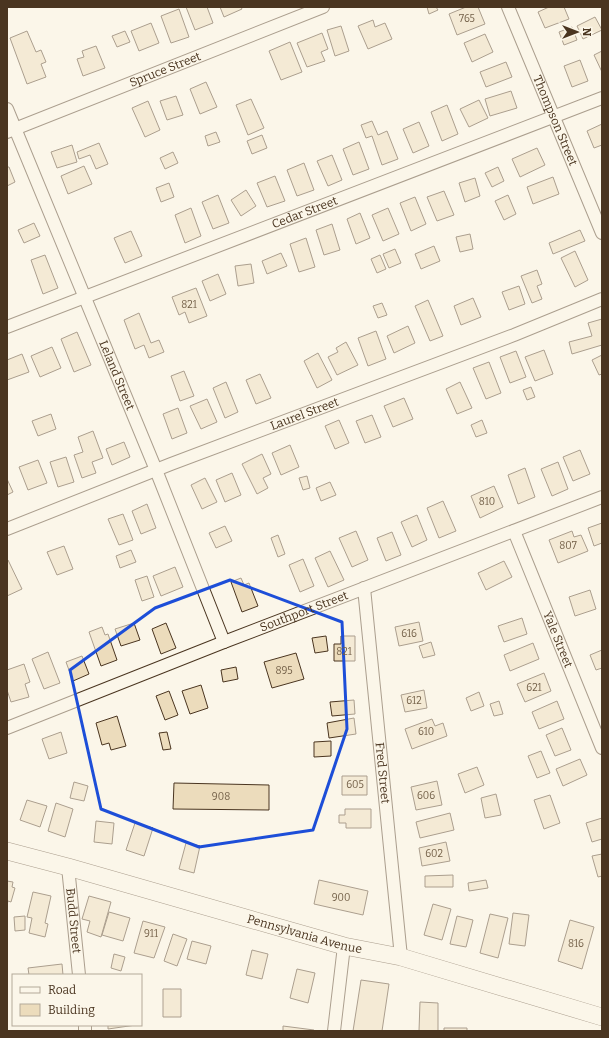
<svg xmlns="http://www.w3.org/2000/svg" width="609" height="1038" font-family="Bitter,serif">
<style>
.building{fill:#ecdcbc;stroke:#4a3520}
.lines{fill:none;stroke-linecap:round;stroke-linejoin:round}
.minor-casing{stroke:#4a3520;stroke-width:14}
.secondary-casing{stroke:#4a3520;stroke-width:18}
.minor{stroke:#fbf6e9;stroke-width:12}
.secondary{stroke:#fbf6e9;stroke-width:17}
.marked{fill:none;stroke:#1d4ed8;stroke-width:3;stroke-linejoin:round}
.labels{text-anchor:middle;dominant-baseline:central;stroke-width:3;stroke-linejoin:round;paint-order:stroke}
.number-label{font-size:10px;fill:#725f47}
.street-label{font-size:12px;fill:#4a3520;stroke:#fbf6e9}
</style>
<rect width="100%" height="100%" fill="#fbf6e9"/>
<!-- building -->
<path class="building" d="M186,7H207L213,23L195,30Z
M220,7H241L242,9L224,17Z
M427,7H436L438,10L429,14Z
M466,7H478L485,24L457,35L449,14Z
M549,7H564L569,19L545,28L538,12Z
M179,9L189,37L171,43L161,16Z
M595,17L602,30L583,39L577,26Z
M373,20L375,27L385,23L392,39L368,49L358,26Z
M151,23L159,43L139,51L131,31Z
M341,26L349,51L335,56L327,30Z
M572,27L577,40L564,45L559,32Z
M27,31L36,52L41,50L46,62L41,64L46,77L27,84L10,38Z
M125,31L130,42L117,47L112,36Z
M322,33L328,49L321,52L325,61L307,67L297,43Z
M485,34L493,52L472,62L464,43Z
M290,42L302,72L281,80L269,51Z
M96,46L105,68L83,76L77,59L84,57L82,51Z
M602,51V72L594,55Z
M580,60L588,81L572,87L564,66Z
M506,62L512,77L486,87L480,72Z
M206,82L217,107L200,114L190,89Z
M511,91L517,108L490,116L485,99Z
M176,96L183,115L167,120L160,101Z
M251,99L264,128L248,135L236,105Z
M479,100L488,118L469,127L460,109Z
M148,101L160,130L145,137L132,108Z
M447,105L458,134L442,141L431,112Z
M372,121L378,135L387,131L398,159L382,165L372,136L366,138L361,125Z
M419,122L429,146L413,153L403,129Z
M602,124V145L594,148L587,131Z
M216,132L220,142L208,146L205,136Z
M262,135L267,148L252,154L247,141Z
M359,142L369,169L353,175L343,149Z
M99,143L108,164L96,169L90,155L79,159L77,152Z
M72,145L77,162L57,168L51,152Z
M537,148L545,165L520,177L512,159Z
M173,152L178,163L165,169L160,158Z
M332,155L342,180L328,186L317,161Z
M304,163L314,190L297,196L287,170Z
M84,166L92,184L68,194L61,176Z
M7,167H9L15,182L7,186Z
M498,167L504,181L492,187L485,173Z
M275,176L285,201L267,207L257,183Z
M553,177L559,194L533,204L527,187Z
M475,178L480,196L465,202L459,183Z
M169,183L174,197L161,202L156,188Z
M246,190L256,206L241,216L231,200Z
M444,191L454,215L437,221L427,197Z
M218,195L229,223L213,229L202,202Z
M508,195L516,214L504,220L495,201Z
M415,197L426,224L411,231L400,203Z
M191,208L201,236L185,243L175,215Z
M388,208L399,234L383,241L372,215Z
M360,213L370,238L356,244L347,219Z
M34,223L40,236L24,243L18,230Z
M332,224L340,250L324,255L316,230Z
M580,230L585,241L553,254L549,243Z
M131,231L142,256L125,263L114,238Z
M470,234L473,249L460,252L456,237Z
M306,238L315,267L299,272L290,244Z
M434,246L440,261L421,269L415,254Z
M395,249L401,263L389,268L383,254Z
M575,251L588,280L575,287L561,258Z
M281,253L287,266L267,274L262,261Z
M45,255L58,288L43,294L31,260Z
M380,255L386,269L377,273L371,259Z
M251,264L254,283L238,286L235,266Z
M537,270L542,284L537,286L542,299L532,303L521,276Z
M218,274L226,294L210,301L202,281Z
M519,286L525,304L509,310L502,292Z
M196,288L207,316L189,323L185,312L179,315L172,297Z
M473,298L481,317L461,325L454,306Z
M428,300L443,336L430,341L415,306Z
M382,303L387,315L378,318L373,306Z
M139,313L151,343L159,340L164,352L149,358L144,345L135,349L124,320Z
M602,319V345L572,354L569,342L592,336L588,323Z
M408,326L415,343L394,353L387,336Z
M376,331L386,359L368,366L358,338Z
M77,332L91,365L74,372L61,339Z
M346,342L358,365L337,375L328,357L338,352L336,348Z
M52,347L61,368L40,377L31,356Z
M544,350L553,374L535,381L525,357Z
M516,351L526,377L510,383L500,357Z
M318,353L332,380L317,388L304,361Z
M22,354L29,372L7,380V360Z
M602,355V374L599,375L592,360Z
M489,362L501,393L486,399L473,368Z
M184,371L194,396L180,401L171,376Z
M260,374L271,398L256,404L246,380Z
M226,382L238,412L225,418L213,388Z
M460,382L472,408L457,414L446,389Z
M531,387L535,397L527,400L523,390Z
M404,398L413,419L393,427L384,406Z
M207,399L217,422L201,429L190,406Z
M178,408L187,433L172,439L163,414Z
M51,414L56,429L38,436L32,421Z
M372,415L381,437L365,443L356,421Z
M339,420L349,443L335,449L325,426Z
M482,420L487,433L476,437L471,425Z
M93,431L103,458L92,462L96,473L82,478L74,455L83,452L78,437Z
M124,442L130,457L112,465L106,449Z
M290,445L299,467L281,475L272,453Z
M580,450L590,474L573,481L563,457Z
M262,454L271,474L263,478L268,488L257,494L242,464Z
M66,457L74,482L58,487L50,462Z
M38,460L47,483L28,490L19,467Z
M558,462L568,489L552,496L541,469Z
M525,468L535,497L518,504L508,475Z
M232,473L241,495L225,502L216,480Z
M307,476L310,488L303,490L299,478Z
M205,478L217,502L202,509L191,485Z
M7,479L13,492L7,495Z
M330,482L336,495L321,501L316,488Z
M494,486L503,507L480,518L471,496Z
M443,501L456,531L439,538L427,508Z
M147,504L156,528L141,534L132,511Z
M123,514L133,540L119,545L108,519Z
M417,515L427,540L412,547L401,522Z
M602,523V543L594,546L588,528Z
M225,526L232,541L216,548L209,533Z
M356,531L368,560L352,567L339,538Z
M572,531L574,537L581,535L588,551L558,563L549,540Z
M392,532L401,555L386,561L377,538Z
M278,535L285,554L278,557L271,538Z
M64,546L73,569L57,575L47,552Z
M131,550L136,562L120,568L116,556Z
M330,551L344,580L328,587L315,558Z
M303,559L314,586L300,592L289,565Z
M7,560H8L22,589L7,596Z
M504,561L512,577L486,590L478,573Z
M175,567L183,587L161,596L153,576Z
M147,576L154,597L142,601L135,580Z
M241,578L244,585L249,583L258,606L242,612L231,582Z
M590,590L596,609L575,616L569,597Z
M522,618L527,634L504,642L498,626Z
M419,622L423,641L399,646L395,627Z
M134,623L140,640L121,646L115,629Z
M166,623L176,648L161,654L152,629Z
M102,627L105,635L108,634L117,660L101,666L89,632Z
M326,636L328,651L315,653L312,638Z
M341,636H355V661H334V644H341Z
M431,642L435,655L423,658L419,646Z
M533,643L539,659L510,671L504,655Z
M602,650V668L596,670L590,655Z
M48,652L60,683L44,689L32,659Z
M296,653L304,679L272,688L264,662Z
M82,656L89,674L73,681L66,662Z
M24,664L30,682L25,684L29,697L11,702L7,690V670Z
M236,667L238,679L223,682L221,670Z
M544,673L551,691L525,702L517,684Z
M201,685L208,708L190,714L182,691Z
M424,690L427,708L405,712L401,695Z
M169,691L178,715L165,720L156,696Z
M479,692L484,706L471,711L466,698Z
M354,700L355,714L332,716L330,702Z
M499,701L503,714L494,716L490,704Z
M557,701L564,719L539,729L532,712Z
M117,716L126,746L111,750L109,743L102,745L96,723Z
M354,718L356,734L329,738L327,723Z
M432,719L435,726L443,723L447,736L412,749L405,729Z
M562,728L571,750L555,756L546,735Z
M61,732L67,753L49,759L42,739Z
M167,732L171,749L163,750L159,733Z
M331,741V756L314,757V742Z
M541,751L550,773L537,778L528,756Z
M580,759L587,775L563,786L556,769Z
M477,767L484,785L465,793L458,774Z
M342,776H367V795H342Z
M437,781L442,805L416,810L411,787Z
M74,782L88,786L84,801L70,798Z
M174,783L269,785V810L173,809Z
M496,794L501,815L485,818L481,798Z
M550,795L560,823L544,829L534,800Z
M27,800L47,806L40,827L20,820Z
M56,803L73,809L65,837L48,831Z
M345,809H371V828H346V823H339V815H345Z
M450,813L454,830L420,838L416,822Z
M602,818V839L592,842L586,823Z
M96,821L114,823L112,844L94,842Z
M135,823L153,828L144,856L126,850Z
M446,842L450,861L422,866L419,848Z
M186,843L200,846L194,873L179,869Z
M602,854V876L598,877L592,856Z
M453,875V887H425V876Z
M319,880L368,891L363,915L314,904Z
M486,880L488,888L469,891L468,883Z
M7,881L13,882L12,887L15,888L11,902L8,901L7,905Z
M33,892L51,896L45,923L48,924L45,937L29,933L32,918L27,917Z
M89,896L111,902L101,937L87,932L90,921L82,919Z
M433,904L451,909L442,940L424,935Z
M109,912L130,918L123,941L102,935Z
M513,913L529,915L525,946L509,944Z
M490,914L508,918L498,958L480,953Z
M25,916V930L15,931L14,917Z
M457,916L473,920L466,947L450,944Z
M570,920L594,927L582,969L558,961Z
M143,921L165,927L154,958L134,953Z
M173,934L187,939L177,966L164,961Z
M192,941L211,946L206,964L187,959Z
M252,950L268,954L262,979L246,975Z
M114,954L125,957L121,971L111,968Z
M62,964L63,975H29L28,968Z
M297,969L315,973L308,1003L290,998Z
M361,980L389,984L382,1031H353Z
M163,989H181V1017H163Z
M420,1002L438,1003V1031H419Z
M108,1025H136L108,1029Z
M283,1026L314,1030V1031H283Z
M444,1028H467V1031H444Z"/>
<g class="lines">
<!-- minor casing -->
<g class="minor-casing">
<g id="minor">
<path id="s1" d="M508,7L602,233"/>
<path id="s2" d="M7,109L156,470L224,642"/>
<path id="s3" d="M7,132L323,7"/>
<path id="s4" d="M7,327L602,98"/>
<path id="s5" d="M7,529L171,464L514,335L602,299"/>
<path id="s6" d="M514,531L602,748"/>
<path id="s7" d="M364,588L401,957"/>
<path id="s8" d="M7,728L224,642L602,497"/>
<path id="s9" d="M68,867L79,975"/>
<path d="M85,1025V1031"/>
<path d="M334,1031L344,946"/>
</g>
</g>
<!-- secondary casing -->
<g class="secondary-casing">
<g id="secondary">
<path id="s10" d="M7,851L68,867L344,946L401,957L602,1017"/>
</g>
</g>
<!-- minor -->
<use href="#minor" class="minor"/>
<!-- secondary -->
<use href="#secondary" class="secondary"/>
</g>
<!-- marked area -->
<path d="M0 0H609V1038H0ZM230,580L342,622L347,729L313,830L199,847L101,809L70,670L155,608Z" fill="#fbf6e9" fill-opacity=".55" fill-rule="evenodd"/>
<path class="marked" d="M230,580L342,622L347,729L313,830L199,847L101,809L70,670L155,608Z"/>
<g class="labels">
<!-- number labels -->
<g class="number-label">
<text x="467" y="19">765</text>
<text x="189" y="305">821</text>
<text x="487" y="502">810</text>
<text x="568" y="546">807</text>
<text x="409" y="634">616</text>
<text x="344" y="652">821</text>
<text x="284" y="671">895</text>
<text x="534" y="688">621</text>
<text x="414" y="701">612</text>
<text x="426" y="732">610</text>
<text x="355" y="785">605</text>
<text x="426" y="796">606</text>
<text x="221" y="797">908</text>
<text x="434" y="854">602</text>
<text x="341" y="898">900</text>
<text x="151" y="934">911</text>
<text x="576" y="944">816</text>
</g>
<!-- street labels -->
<g class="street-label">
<text stroke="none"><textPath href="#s3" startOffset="170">Spruce Street</textPath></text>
<text stroke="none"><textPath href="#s1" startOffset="123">Thompson Street</textPath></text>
<text stroke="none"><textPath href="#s4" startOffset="319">Cedar Street</textPath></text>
<text stroke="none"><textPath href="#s2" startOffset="288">Leland Street</textPath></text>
<text stroke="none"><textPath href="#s5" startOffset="319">Laurel Street</textPath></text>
<text stroke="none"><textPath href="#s8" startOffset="319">Southport Street</textPath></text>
<text stroke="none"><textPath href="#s6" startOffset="117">Yale Street</textPath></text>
<text stroke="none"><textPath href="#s7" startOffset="186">Fred Street</textPath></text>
<text stroke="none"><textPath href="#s9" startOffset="54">Budd Street</textPath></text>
<text stroke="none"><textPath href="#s10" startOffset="309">Pennsylvania Avenue</textPath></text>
</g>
</g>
<!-- border -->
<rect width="609" height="1038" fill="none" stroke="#4a3520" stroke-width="16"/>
<!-- legend -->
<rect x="12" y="974" width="130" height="52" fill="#fbf6e9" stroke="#b4a999"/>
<rect x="20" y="987" width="20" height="6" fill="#fbf6e9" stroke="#b4a999"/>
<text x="48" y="994" font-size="12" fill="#4a3520">Road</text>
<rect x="20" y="1004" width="20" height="12" fill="#ecdcbc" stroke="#b4a999"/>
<text x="48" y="1014" font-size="12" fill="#4a3520">Building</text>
<!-- north arrow -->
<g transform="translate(577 32) rotate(90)" stroke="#fbf6e9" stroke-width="3" paint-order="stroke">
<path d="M0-3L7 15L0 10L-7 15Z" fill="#4a3520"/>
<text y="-6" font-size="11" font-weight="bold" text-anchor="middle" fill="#4a3520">N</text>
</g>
</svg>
